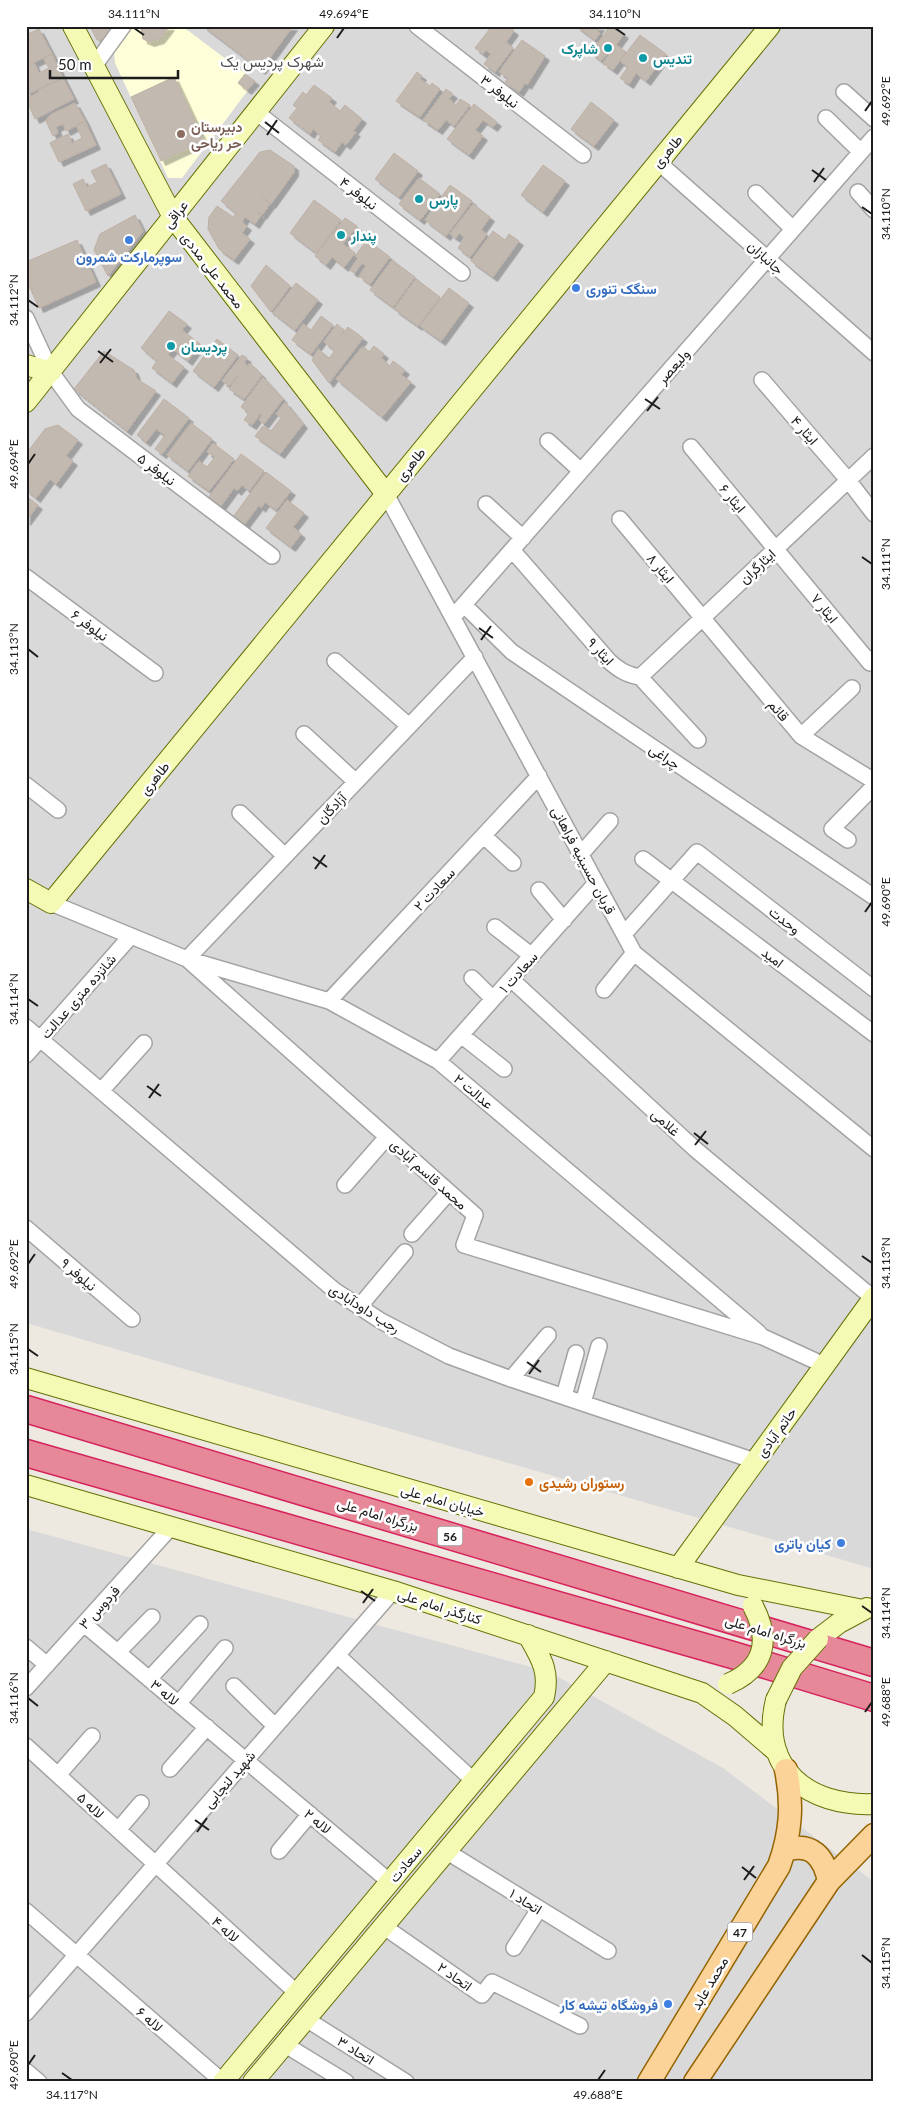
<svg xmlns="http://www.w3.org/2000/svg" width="900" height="2108" font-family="Lato,Vazirmatn,sans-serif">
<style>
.residential{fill:#dad9d9}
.education{fill:#feffd9}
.building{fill:#c2b9b1;stroke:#bfb0a4;filter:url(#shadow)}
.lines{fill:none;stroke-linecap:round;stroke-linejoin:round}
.street-casing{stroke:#a3a3a3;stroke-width:18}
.secondary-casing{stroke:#647105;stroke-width:22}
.primary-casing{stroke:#936400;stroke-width:25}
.highway-casing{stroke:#d6245e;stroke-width:29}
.street{stroke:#fff;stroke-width:15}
.secondary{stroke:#f4f9b4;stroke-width:20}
.primary{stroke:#fbd298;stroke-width:22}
.highway{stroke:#e68898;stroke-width:26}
.secondary-bridge-casing{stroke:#647105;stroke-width:22;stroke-linecap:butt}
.secondary-bridge{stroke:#f4f9b4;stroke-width:20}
.ticks{fill:none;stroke:#1c1c1c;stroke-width:2}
.culture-dot{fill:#0f9aa8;stroke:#fff;stroke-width:2}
.education-dot{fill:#8d6e63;stroke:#fff;stroke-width:2}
.shop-dot{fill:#3f7fe0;stroke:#fff;stroke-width:2}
.food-dot{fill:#e8710a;stroke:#fff;stroke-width:2}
.labels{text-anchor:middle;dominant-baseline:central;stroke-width:5;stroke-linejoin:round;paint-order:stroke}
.shield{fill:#fff;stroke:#606060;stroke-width:1}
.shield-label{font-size:12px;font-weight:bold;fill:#1c1c1c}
.culture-label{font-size:14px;font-weight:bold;fill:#0d838f;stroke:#fff;text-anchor:start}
.street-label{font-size:14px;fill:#1c1c1c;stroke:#fff}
.education-label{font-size:14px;font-weight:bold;fill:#785e54;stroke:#fff;text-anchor:start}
.shop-label{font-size:14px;font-weight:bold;fill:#366cbe;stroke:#fff;text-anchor:end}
.food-label{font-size:14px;font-weight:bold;fill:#c56008;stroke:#fff;text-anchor:start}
.neighbourhood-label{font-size:15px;fill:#4f4f4f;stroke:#fff}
.neatline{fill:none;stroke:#1c1c1c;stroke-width:2}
.ticks-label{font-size:12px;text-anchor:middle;fill:#1c1c1c}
</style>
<defs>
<filter id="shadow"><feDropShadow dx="4.5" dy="4.5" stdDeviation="0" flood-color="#0004"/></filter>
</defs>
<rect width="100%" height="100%" fill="#ede9e1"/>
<!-- residential -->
<path class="residential" d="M26,26H874V1569L26,1323Z
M26,1529L549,1672L723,1768L874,1882V2082H26Z"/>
<!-- education -->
<path class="education" d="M133,26H182L255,81L182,178H168L115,63L114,51Z"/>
<!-- building -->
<path class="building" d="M90,26H115L105,40H97Z
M143,26H170L160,39L150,42L143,39L141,29Z
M203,26H293L261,70Z
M492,26H508L514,31L506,42L513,48L495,72L484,64L491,54L486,50L483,54L475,48Z
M576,26H600L597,30L600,33L595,40Z
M610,26H613L624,34L616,45L626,52L613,70L603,63L609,55L607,54L601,61L591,53Z
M39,29L52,54L26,66V35Z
M640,35L666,54L646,81L636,73L629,84L620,78L628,67L620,61Z
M522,40L545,56L527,85L525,83L519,92L505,82L508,78L499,72Z
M52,54L63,78L26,95V66L34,63L39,73L49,68L43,58Z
M417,72L422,76L420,79L430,86L432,83L440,89L420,117L396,101Z
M245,74L255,81L247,90L238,83Z
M174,77L204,141L161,161L131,97Z
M63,78L74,99L35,119L26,99L39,92L38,90Z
M314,85L332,98L329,102L340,111L345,105L362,119L353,131L356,132L346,145L342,142L335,152L318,140L321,136L313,129L310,134L289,118L297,108L293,105L303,92L306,95Z
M446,89L453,94L449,99L456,105L460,99L470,105L454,126L446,120L438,130L423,120Z
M591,102L614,120L594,146L571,129Z
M75,103L85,121L66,131L63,124L56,127L58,133L53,136L46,121L50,115Z
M474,104L497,122L493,127L483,120L475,130L483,136L469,155L447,139Z
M85,121L96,145L59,162L50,143L68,134L72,143L82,138L76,125Z
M270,150L294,166V172L271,204L262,197L270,204L262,215L258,211L257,212L261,215L255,224L245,217L242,222L247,226L242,233L250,239L234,260L219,249L208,229L209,217L217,206L233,217L236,213L221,201L260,152Z
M394,153L418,171L399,197L375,179Z
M106,164L121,194L86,211L73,184L83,179L87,187L97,182L91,171Z
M543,165L565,181L543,212L521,195Z
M419,178L440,194L420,220L399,204Z
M450,185L472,201L446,236L425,220Z
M314,200L341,220L316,253L290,233Z
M473,204L490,217L481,230L487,234L470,257L458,248L465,238L459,233L456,238L450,234Z
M135,215L143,231L108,276L94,250L100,234Z
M345,218L357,226L343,244L355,253L344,267L332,257L326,265L315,256Z
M493,231L505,240L509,234L519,241L493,277L471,261Z
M77,240L96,282L39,308L26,279V262Z
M367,240L390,257L370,284L359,276L366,266L362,263L354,273L350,270L358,258L355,256Z
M392,260L415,277L393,307L370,290Z
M266,265L290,286L271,312L251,286Z
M416,279L440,297L418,326L394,309Z
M296,283L318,300L295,330L273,313Z
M449,288L469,303L441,341L420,326Z
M169,311L187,324L182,330L200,344L188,361L173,349L168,355L184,367L172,383L152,368L157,361L141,348Z
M321,316L333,325L311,354L292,340L303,324L311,330Z
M337,324L344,330L340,337L348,327L363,338L329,383L312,360L318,349L329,358L335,351L324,342Z
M217,339L238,355L214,387L193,371Z
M363,346L369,352L374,346L384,354L381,358L390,366L393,361L405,370L401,375L411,382L382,417L336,379Z
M104,351L134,370L137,379L156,391L127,431L74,389Z
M242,355L247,358L244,363L248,366L250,363L262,375L244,399L229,389L238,377L237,376L229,386L222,381Z
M263,377L283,399L264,424L259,420L262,415L260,414L252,425L244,420L249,413L241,407Z
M164,399L189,418L162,454L155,449L165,435L156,429L146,442L137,435Z
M285,402L303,424L280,454L255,436L263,426L271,431L281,418L276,414Z
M191,423L212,439L188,471L167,455Z
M58,425L78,440L66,456L73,461L56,484L50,479L36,498L26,490V454L45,429Z
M213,443L234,459L209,491L188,476L199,461L207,467L215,457L207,452Z
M241,454L264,471L249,491L242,485L237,491L234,488L220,507L208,498Z
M266,472L291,491L276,510L265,502L261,508L259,505L244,525L233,517Z
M26,496L38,505L26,521Z
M287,500L304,513L293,527L301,534L291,547L266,528Z"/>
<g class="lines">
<!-- street casing -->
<g class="street-casing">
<path id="street" d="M417,26L583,155
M94,66L123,26
M844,92L874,119
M256,112L462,273
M826,118L861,152
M658,162L874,353
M858,192L874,210
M756,193L793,229
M26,318L51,372L78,409L272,556
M762,380L848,480L874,514
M548,441L581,471
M691,447L870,663L874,658
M386,494L634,953L874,1149
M486,504L523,538
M620,519L801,736L874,781
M512,550L609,661C619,670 627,675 640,677L698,740
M26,577L155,673
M464,605L512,652L874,897
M453,617L874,137
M475,657L187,959L475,1215L464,1245L763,1337L824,1365
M335,661L409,726
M640,677L874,456
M304,734L356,782
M801,736L852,688
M26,785L58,810
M240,813L285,856
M484,836L513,863
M848,840L832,829L874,786
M581,854L610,821
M643,859L874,1034
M539,890L564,920
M51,903L187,959L329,1001L438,1061L759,1333
M495,927L532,956
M624,934L697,852L874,989
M472,978L493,999
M511,979L695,1149L873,1298
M604,990L634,953
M329,1001L539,776
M26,1027L334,1290L381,1321L449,1356L511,1379L755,1461
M461,1035L504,1069
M26,1055L130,937
M438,1061L596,883
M101,1091L144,1043
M345,1185L387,1137
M26,1228L132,1319
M412,1234L449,1192
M359,1307L405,1252
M511,1379L548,1335
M564,1396L576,1353
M583,1403L599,1346
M84,1624L390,1882
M26,1647L47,1665
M118,1652L152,1617
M337,1655L474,1781
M149,1679L200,1624
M234,1686L275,1726
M26,1688L171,1527
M179,1703L225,1648
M26,1746L297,1993
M170,1769L207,1727
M58,1775L92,1736
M118,1830L141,1803
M279,1851L310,1814
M446,1851L608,1951
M26,1911L223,2082
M383,1926L482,1995L492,1982L580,2026
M514,1948L539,1909
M26,2013L393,1591
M306,2019L406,2082
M284,2044L346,2082
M26,2071L39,2082"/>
</g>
<!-- secondary casing -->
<g class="secondary-casing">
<path id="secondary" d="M73,26L173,217L386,494
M26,365L51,372
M26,402L324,26
M26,889L51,903L770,26
M26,1378L738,1585L863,1610
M26,1485L393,1591L702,1693L735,1716L777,1752
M678,1568L874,1297
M818,1639L839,1623L867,1608
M776,1700C759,1768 808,1807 874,1804
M223,2082L544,1697C550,1671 541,1658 528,1635
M253,2082L606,1661"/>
</g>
<!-- primary casing -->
<g class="primary-casing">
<path id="primary" d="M785,1850C812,1842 824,1857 829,1881
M649,2082L779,1866C791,1833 793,1804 786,1770
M695,2082L829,1881L874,1835"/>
</g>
<!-- highway casing -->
<g class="highway-casing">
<path id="highway" d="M26,1409L874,1663
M26,1453L736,1656L874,1698"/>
</g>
<!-- street -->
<use href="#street" class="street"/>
<!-- secondary -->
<use href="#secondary" class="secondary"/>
<!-- primary -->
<use href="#primary" class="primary"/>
<!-- highway -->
<use href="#highway" class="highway"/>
<!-- secondary-bridge casing -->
<g class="secondary-bridge-casing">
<path id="secondary-bridge" d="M728,1684C765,1668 771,1640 753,1606
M776,1700L792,1668L818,1639"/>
</g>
<!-- secondary-bridge -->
<use href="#secondary-bridge" class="secondary-bridge"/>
</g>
<!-- ticks -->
<path class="ticks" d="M134,28L144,35M615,28L625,35M337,38L344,28M865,111L872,101M265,122L279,133M267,135L277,120M812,170L826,180M814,182L824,168M862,207L872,214M28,300L38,307M98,351L113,362M100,363L111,349M645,399L660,409M647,411L658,397M28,464L35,454M862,557L872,564M479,628L493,638M481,640L491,626M28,649L38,657M313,857L327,867M315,869L325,855M865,912L872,902M28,999L38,1006M147,1086L161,1096M149,1098L159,1084M694,1133L708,1144M695,1145L706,1131M862,1256L872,1263M28,1264L35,1254M28,1349L38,1356M527,1362L541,1372M529,1374L539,1360M361,1591L375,1601M363,1603L373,1589M862,1606L872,1613M28,1698L38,1706M865,1712L872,1702M195,1820L209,1830M197,1832L207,1818M742,1867L756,1878M744,1880L754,1866M862,1955L872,1963M28,2065L35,2055M62,2073L72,2080M598,2080L605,2070"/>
<!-- markers -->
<g class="culture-dot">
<circle cx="608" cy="48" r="5"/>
<circle cx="643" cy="58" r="5"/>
<circle cx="419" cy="199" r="5"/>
<circle cx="341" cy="235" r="5"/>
<circle cx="171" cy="346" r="5"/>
</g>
<circle class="education-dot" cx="181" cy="134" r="5"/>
<g class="shop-dot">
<circle cx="129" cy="240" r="5"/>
<circle cx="576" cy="288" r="5"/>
<circle cx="841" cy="1543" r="5"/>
<circle cx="668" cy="2004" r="5"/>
</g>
<circle class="food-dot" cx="529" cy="1482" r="5"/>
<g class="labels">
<!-- shield labels -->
<g class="shield">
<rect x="437.5" y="1526.5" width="25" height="19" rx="4"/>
<rect x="727.5" y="1922.5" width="25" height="19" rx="4"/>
</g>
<g class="shield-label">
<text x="450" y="1536">56</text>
<text x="740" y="1932">47</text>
</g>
<!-- culture labels -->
<g class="culture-label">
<text x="598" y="48" text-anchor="end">شاپرک</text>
<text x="653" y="58">تندیس</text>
<text x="429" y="199">پارس</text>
<text x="351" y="235">پندار</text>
<text x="181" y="346">پردیسان</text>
</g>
<!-- street labels -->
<g class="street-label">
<text transform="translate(500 91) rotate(38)">نیلوفر ۳</text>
<text transform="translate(667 151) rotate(-50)">طاهری</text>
<text transform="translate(359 193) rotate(38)">نیلوفر ۴</text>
<text transform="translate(175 214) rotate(-52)">عراقی</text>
<text transform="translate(766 257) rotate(42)">جانبازان</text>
<text transform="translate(213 270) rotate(52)">محمد علی مددی</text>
<text transform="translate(673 366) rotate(-49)">ولیعصر</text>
<text transform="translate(805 430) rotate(49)">ایثار ۴</text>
<text transform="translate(410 464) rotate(-51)">طاهری</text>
<text transform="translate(157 469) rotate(37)">نیلوفر ۵</text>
<text transform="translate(733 498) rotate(50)">ایثار ۶</text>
<text transform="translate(757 566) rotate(-43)">ایثارگران</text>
<text transform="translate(661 568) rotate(50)">ایثار ۸</text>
<text transform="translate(825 608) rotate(51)">ایثار ۷</text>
<text transform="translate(90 625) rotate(37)">نیلوفر ۶</text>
<text transform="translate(601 651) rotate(47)">ایثار ۹</text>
<text transform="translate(779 710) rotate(50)">قائم</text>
<text transform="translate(665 756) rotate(34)">چراغی</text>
<text transform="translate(154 778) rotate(-51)">طاهری</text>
<text transform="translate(331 808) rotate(-46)">آزادگان</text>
<text transform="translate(584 860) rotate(62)">قربان حسینیه فراهانی</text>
<text transform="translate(434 889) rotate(-47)">سعادت ۲</text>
<text transform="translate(785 920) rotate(38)">وحدت</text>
<text transform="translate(773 957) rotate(37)">امید</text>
<text transform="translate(518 972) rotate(-48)">سعادت ۱</text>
<text transform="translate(78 996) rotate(-49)">شانزده متری عدالت</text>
<text transform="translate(474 1091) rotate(40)">عدالت ۲</text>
<text transform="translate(666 1122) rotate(43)">غلامی</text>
<text transform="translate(429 1174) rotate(42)">محمد قاسم آبادی</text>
<text transform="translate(79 1274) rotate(41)">نیلوفر ۹</text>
<text transform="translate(365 1308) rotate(32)">رجب داودآبادی</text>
<text transform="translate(776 1432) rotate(-54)">حاتم آبادی</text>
<text transform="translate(443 1500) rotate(16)">خیابان امام علی</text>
<text transform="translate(378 1514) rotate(17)">بزرگراه امام علی</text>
<text transform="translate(440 1606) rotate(18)">کنارگذر امام علی</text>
<text transform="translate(99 1607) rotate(-48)">فردوس ۳</text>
<text transform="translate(766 1631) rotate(17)">بزرگراه امام علی</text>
<text transform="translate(165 1692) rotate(40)">لاله ۳</text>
<text transform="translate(229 1779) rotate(-49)">شهید لنجابی</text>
<text transform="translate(91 1805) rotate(43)">لاله ۵</text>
<text transform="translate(318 1821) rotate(40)">لاله ۲</text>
<text transform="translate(405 1864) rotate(-50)">سعادت</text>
<text transform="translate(526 1901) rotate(32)">اتحاد ۱</text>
<text transform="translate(226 1929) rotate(42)">لاله ۴</text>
<text transform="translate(455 1976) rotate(35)">اتحاد ۲</text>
<text transform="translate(709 1983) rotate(-59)">محمد عابد</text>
<text transform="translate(150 2019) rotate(41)">لاله ۶</text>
<text transform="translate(356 2050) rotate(32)">اتحاد ۳</text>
</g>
<!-- education labels -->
<g class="education-label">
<text x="191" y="126">دبیرستان<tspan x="191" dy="16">حر ریاحی</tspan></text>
</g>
<!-- shop labels -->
<g class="shop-label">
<text x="129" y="256" text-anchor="middle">سوپرمارکت شمرون</text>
<text x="586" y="288" text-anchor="start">سنگک تنوری</text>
<text x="831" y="1543">کیان باتری</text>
<text x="658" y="2004">فروشگاه تیشه کار</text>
</g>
<!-- food labels -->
<g class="food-label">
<text x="539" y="1482">رستوران رشیدی</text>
</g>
<!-- neighbourhood labels -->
<g class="neighbourhood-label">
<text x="272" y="61">شهرک پردیس یک</text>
</g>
</g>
<!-- border -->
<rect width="900" height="2108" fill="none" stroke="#ffffff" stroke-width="55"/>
<!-- scale -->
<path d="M50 70v8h128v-8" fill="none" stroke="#1c1c1c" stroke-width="2.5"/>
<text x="58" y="70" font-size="15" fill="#1c1c1c" stroke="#ffffff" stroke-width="4" paint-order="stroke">50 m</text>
<rect x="28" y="28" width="844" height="2052" class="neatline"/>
<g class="ticks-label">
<text x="134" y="18">34.111°N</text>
<text x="344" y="18">49.694°E</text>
<text x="615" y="18">34.110°N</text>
<text transform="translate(886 101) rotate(-90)" y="4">49.692°E</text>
<text transform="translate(886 214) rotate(-90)" y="4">34.110°N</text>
<text transform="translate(14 300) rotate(-90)" y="4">34.112°N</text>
<text transform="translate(14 464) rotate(-90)" y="4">49.694°E</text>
<text transform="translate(886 564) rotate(-90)" y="4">34.111°N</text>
<text transform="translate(14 649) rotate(-90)" y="4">34.113°N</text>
<text transform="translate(886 902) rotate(-90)" y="4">49.690°E</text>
<text transform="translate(14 999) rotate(-90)" y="4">34.114°N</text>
<text transform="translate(886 1263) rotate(-90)" y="4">34.113°N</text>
<text transform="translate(14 1264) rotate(-90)" y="4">49.692°E</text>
<text transform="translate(14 1349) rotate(-90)" y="4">34.115°N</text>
<text transform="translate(886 1613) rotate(-90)" y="4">34.114°N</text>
<text transform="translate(14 1698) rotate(-90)" y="4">34.116°N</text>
<text transform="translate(886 1702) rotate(-90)" y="4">49.688°E</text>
<text transform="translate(886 1963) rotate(-90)" y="4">34.115°N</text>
<text transform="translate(14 2065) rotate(-90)" y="4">49.690°E</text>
<text x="72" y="2099">34.117°N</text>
<text x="598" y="2099">49.688°E</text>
</g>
</svg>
